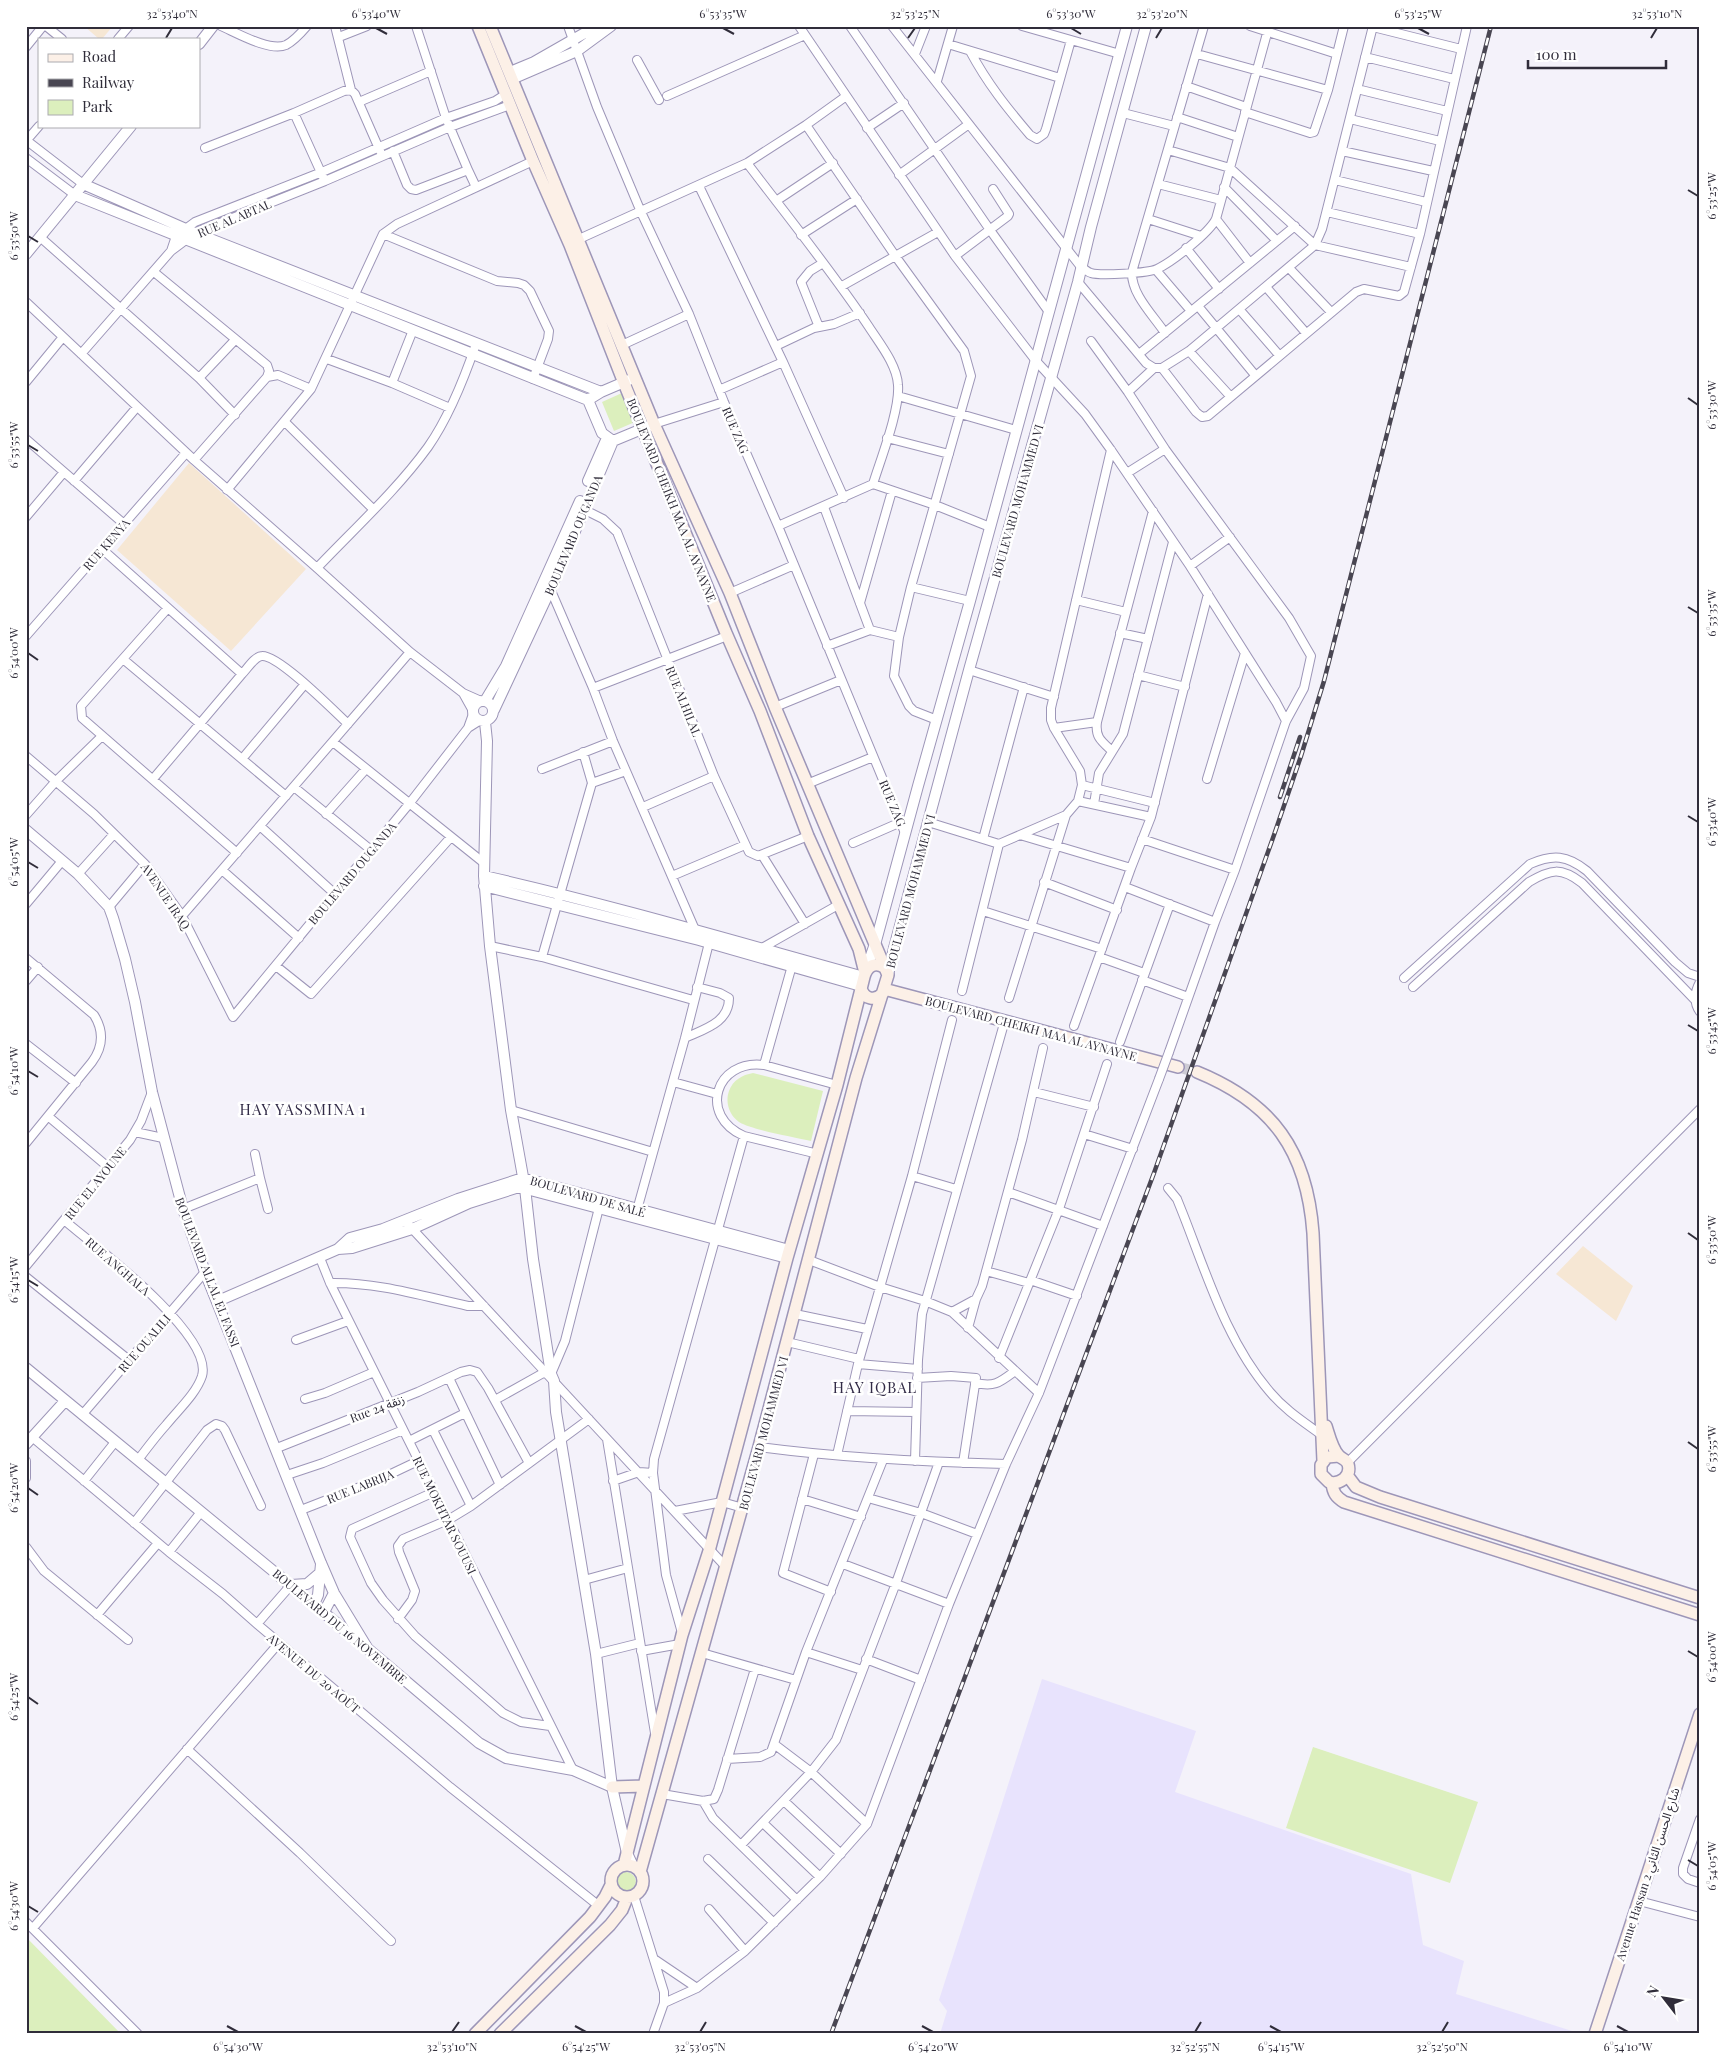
<svg xmlns="http://www.w3.org/2000/svg" width="1726" height="2060" font-family="'Playfair Display','Noto Sans Arabic',serif">
<style>
.built{fill:#e8e3fd}
.education{fill:#f6e7d4}
.green{fill:#dcefbd}
.lines{fill:none;stroke-linecap:round;stroke-linejoin:round}
.secondary-tunnel{stroke:#cdcbd4;stroke-width:11;stroke-dasharray:11 5.5;stroke-linecap:butt}
.minor-casing{stroke:#9d96b8;stroke-width:10}
.tertiary-casing{stroke:#9d96b8;stroke-width:12}
.secondary-casing{stroke:#9d96b8;stroke-width:14}
.minor{stroke:#fff;stroke-width:8}
.tertiary{stroke:#fff;stroke-width:10}
.secondary{stroke:#fcf0e7;stroke-width:11}
.rail-casing{stroke:#494652;stroke-width:4.5}
.rail{stroke:#fff;stroke-width:2.5;stroke-dasharray:8;stroke-linecap:butt}
.minor-bridge-casing{stroke:#9d96b8;stroke-width:10;stroke-linecap:butt}
.minor-bridge{stroke:#fff;stroke-width:8}
.ticks{fill:none;stroke:#302d3a;stroke-width:2}
.labels{text-anchor:middle;dominant-baseline:central;stroke-width:5;stroke-linejoin:round;paint-order:stroke}
.street-label{font-size:12px;fill:#302d3a;stroke:#fff}
.quarter-label{font-size:15px;letter-spacing:1px;fill:#322b47;stroke:#fff}
.neatline{fill:none;stroke:#302d3a;stroke-width:2}
.ticks-label{font-size:12px;text-anchor:middle;fill:#302d3a}
</style>
<rect width="100%" height="100%" fill="#f4f2fa"/>
<!-- built -->
<path class="built" d="M1042,1679L1196,1731L1175,1792L1411,1874L1423,1945L1464,1961L1456,1994L1572,2031L1571,2034H940L947,2011L939,2000Z"/>
<!-- education -->
<path class="education" d="M84,26H113L102,39H99Z
M189,463L306,569L231,651L117,550Z
M1583,1246L1633,1286L1616,1321L1556,1274Z"/>
<!-- green -->
<path class="green" d="M622,393L635,422L614,431L602,402Z
M753,1073L823,1091L811,1141C794,1137 752,1130 739,1122C729,1115 725,1102 729,1091C733,1080 742,1075 753,1073Z
M1313,1747L1478,1802L1450,1883L1286,1828Z
M616 1882a10 10 0 1 1 20 0a10 10 0 1 1-20 0Z
M26,1937L121,2034H26Z"/>
<g class="lines">
<!-- secondary-tunnel -->
<path class="secondary-tunnel" d="M1178,1067L1197,1072"/>
<!-- minor casing -->
<g class="minor-casing">
<path id="minor" d="M46,26L62,39
M221,26C237,33 270,52 286,45C294,41 301,33 307,26
M335,26L351,90
M568,26L597,107L641,212L689,314L724,402L778,526L905,833
M799,26L955,256L1036,361L1085,414L1111,450L1190,566L1276,702L1286,721
M850,26L990,230L1049,312
M892,26L1081,267C1085,269 1087,272 1091,273C1100,276 1149,273 1157,269C1172,262 1209,233 1216,219L1269,26
M1022,26L1120,54
M1250,26L1337,54
M1373,27L1461,49
M339,37L367,26
M118,39L129,26
M948,44L1060,78
M26,47L43,26
M970,51C987,83 1007,108 1030,135L1037,139L1044,134L1046,129L1071,40
M915,54L926,26
M1197,54L1328,90
M1365,57L1454,79
M637,60L659,100
M937,81L953,26
M1186,86L1246,107
M1357,89L1447,111
M667,96L805,35
M359,102L431,71
M1245,112L1310,133L1314,132L1328,90L1344,26
M294,113L323,177
M1123,113L1174,126
M1177,117L1238,137
M1350,119L1440,141
M806,125L896,257L964,351L971,376L911,587L899,637L870,630L824,507
M867,128L904,103
M26,140L83,184
M26,141L39,126
M205,148L294,113L344,91L351,90L355,94L380,151
M1168,150L1230,168L1315,245L1411,267
M393,151L407,185L411,189L416,190L468,170L446,118L416,26
M1342,151L1433,171
M26,158L75,195
M747,163C788,217 831,270 869,327C880,344 897,365 898,385C900,410 881,458 873,484L778,526
M468,170L476,187
M899,175L969,124
M1335,180L1426,202
M1158,184L1221,200
M699,186L783,362L844,498
M1224,187L1277,241
M776,201L833,163
M1327,212L1420,234
M1148,219L1201,236
M1216,219L1250,263
M383,234L497,281L518,283L524,285L530,291L549,331L548,339L533,379
M801,235L857,199
M40,237L199,378L235,415
M579,239L747,163L806,125L845,97
M1186,248L1219,289
M171,251L176,236L195,222L322,172L446,118L495,101L506,94
M955,256L1008,216L1009,214L993,189
M1289,268L1331,312
M1156,270L1191,311
M154,272L267,365L269,371L267,377L194,460
M1078,282L1146,363L1154,368H1162L1189,351L1315,245L1322,229L1373,26
M842,286L938,232
M1266,287L1306,333
M26,302L194,460L317,568L410,652L463,693L481,701
M1198,306L1255,375
M1239,309L1279,355
M819,327L801,282L810,271L823,263
M1165,333C1153,315 1131,294 1132,272L1204,26
M1091,341L1128,392
M622,345L689,314
M776,346L814,328L834,324L860,313
M1189,351L1230,396
M81,354L171,251L195,233L325,181L450,127L510,105
M1139,354L1295,226
M327,359L392,383L450,408
M1154,368L1128,392L1165,449L1289,618L1311,656L1304,688L1286,721L1235,870L1215,922L1169,1052
M1162,368L1196,412L1202,417L1208,416L1356,292L1364,289L1399,296L1404,292L1420,234L1467,26
M267,377L278,375L311,389
M199,378L235,340
M26,382L63,337
M392,383L413,330
M719,390L783,362
M898,396L1016,430
M285,422L373,509
M654,424L724,402
M887,438L949,454
M26,439L124,524
M1127,473L1165,449
M74,481L137,407
M873,484L935,505L990,527
M227,490L311,389L383,234L397,224L533,161
M581,508L603,519L617,532L714,776L749,852L758,856L808,836
M26,517L64,472
M102,549L242,674
M1190,566L1230,537
M317,568C354,529 396,491 428,447C449,417 464,379 476,344
M549,586L593,688L613,741L696,932
M911,587L970,601
M730,593L794,565
M1076,600L1126,612
M860,603L892,491
M168,608L81,706L82,718L237,853
M1120,633L1148,639
M26,636L186,453
M899,637L894,676L909,706L914,711L937,720
M827,646L870,630
M123,659L286,796
M969,670L1054,697
M1138,675L1185,687
M593,688L727,636
M463,693L473,711
M775,707L841,680
M468,728L479,721
M1054,728L1097,722
M333,742L484,863
M1112,751C1101,741 1095,737 1097,722L1153,511
M583,752L592,783
M26,756L94,814L145,864L182,916L233,1017L409,804L468,728L473,714
M242,759L305,684
M542,769L613,741
M153,779L242,674C247,669 255,656 262,656C279,655 334,711 348,724
M1207,779L1245,653
M807,784L873,757
M1082,785L1155,803
M294,787L371,850
M1078,801L1151,817
M1094,804L1099,773L1123,734L1173,542
M643,807L714,776
M326,814L365,770
M26,815L56,781L102,736
M928,822L999,844L1066,815L1078,801L1082,785L1080,771L1054,728L1051,720V708L1111,450
M260,826L335,894
M1020,835L1131,868
M983,839L1024,687
M1142,839L1235,870
M853,843L901,822
M762,855L805,924
M222,870L299,938
M78,874L114,834
M672,876L745,845
M1044,882L1117,910
M1125,887L1215,922
M26,904L62,861
M109,907L145,864
M983,911L1102,949
M182,916L410,652
M490,946L542,957L693,1000
M762,948L838,905
M542,957L592,783L626,771
M1099,957L1144,973
M26,958L94,1015C104,1031 103,1047 92,1062L26,1143
M276,966L311,994L451,837
M1404,978L1530,864C1553,854 1567,855 1587,871L1675,962L1688,973L1700,977
M1142,980L1188,997
M26,981L38,967
M1700,982C1694,993 1693,1002 1700,1012
M1413,987L1529,882C1551,869 1561,867 1582,883L1695,1000
M962,991L999,844
M1009,998L1066,815
M1074,1026L1131,868L1151,817L1208,594
M685,1038C704,1029 729,1023 729,998L720,993L697,987
M1120,1042L1170,904
M26,1044L76,1083
M764,1065L793,962
M673,1082L717,1094
M1034,1092L1094,1107
M511,1110L653,1152
M49,1117L108,1167
M135,1132L163,1138
M1084,1134L1133,1149
M255,1154L260,1178
M818,1154L744,1136C698,1116 715,1059 764,1065L837,1085
M912,1176L956,1189
M1168,1188L1177,1199L1183,1214C1207,1275 1227,1342 1270,1392C1285,1410 1304,1422 1323,1436
M1008,1192L1103,1226
M183,1209L260,1178L268,1209
M637,1210L685,1038L710,939
M65,1221C94,1245 214,1335 202,1376C196,1394 178,1410 166,1425C156,1436 147,1448 138,1460
M405,1221L726,1567
M320,1258L330,1283L573,1770
M809,1260L880,1287L925,1301L952,1312L1039,1393
M26,1266L130,1140L141,1121L152,1092
M986,1271L1029,1283
M26,1277L129,1360
M1030,1280L1077,1296
M330,1283C377,1282 422,1296 468,1306H484
M952,1312L976,1299L982,1286L1022,1140L1043,1048
M795,1314L867,1329
M968,1328L976,1299
M296,1340L348,1321
M787,1342L859,1359
M999,1358L1059,1209L1107,1064
M858,1364L918,1369
M551,1374L565,1341L600,1204
M449,1378L500,1485
M917,1378L951,1376L976,1378L963,1463
M975,1383C995,1387 999,1383 1015,1371
M305,1399L325,1393L374,1372
M495,1400L545,1372
M847,1411L916,1412
M82,1415L205,1272
M433,1430L471,1506
M32,1437L169,1552L223,1594L257,1624L450,1787L599,1906
M607,1439L655,1733
M409,1441L465,1413
M759,1447C841,1458 923,1462 1006,1464
M277,1448L418,1392L461,1372L470,1370L477,1372L488,1388L529,1463
M814,1454L783,1573L831,1592
M837,1455L858,1364L912,1176L952,1020
M26,1461V1478
M915,1461L918,1360L922,1314L1005,1020
M1347,1463L1700,1109
M287,1475L323,1463L403,1430
M84,1481L115,1442
M613,1481L639,1472L653,1473
M434,1492L352,1529L350,1537L371,1583L383,1600L415,1636L503,1713L521,1722L550,1726
M868,1498L921,1513L977,1534
M802,1499L861,1517
M301,1510L378,1480L418,1461
M675,1511L722,1502L743,1508
M134,1523L207,1430L216,1424L222,1426L225,1430L261,1506
M26,1547L44,1571L128,1640
M169,1552L201,1512
M843,1564L949,1604
M584,1580L628,1568
M97,1615L158,1543
M398,1619L412,1600L415,1591L399,1552L398,1546L403,1539L448,1520L471,1506L589,1419
M257,1624L291,1585
M682,1633L666,1575L653,1473L654,1459L744,1136
M641,1651L680,1644
M806,1652L862,1670
M702,1653L796,1680
M596,1654L640,1643
M866,1659L921,1680
M774,1744L811,1772L867,1824
M187,1749L300,1853L391,1941
M727,1759L760,1757L771,1752L806,1652L883,1460
M662,1794L703,1801L714,1799L718,1790L755,1669
M703,1801L713,1818L797,1900
M784,1801L841,1854
M1700,1819L1683,1868V1874L1688,1879L1700,1883
M763,1823L820,1877
M741,1845L811,1772L836,1740L896,1583L939,1462
M708,1859L774,1923
M634,1896L664,1992V2003L653,2034
M1639,1901L1700,1917
M709,1909L745,1951
M26,1922L138,2034
M33,1928L279,1643
M654,1959L697,1988
M664,2003L697,1988L745,1951L820,1877L867,1824L949,1604L1006,1464L1039,1393L1159,1079"/>
</g>
<!-- tertiary casing -->
<g class="tertiary-casing">
<path id="tertiary" d="M199,44L213,26
M510,72L534,62L597,26
M512,79L577,51L611,26
M83,184L195,233L601,392
M75,195L588,400
M26,254L131,126
M629,380L601,392L588,400L602,433L613,441L654,424
M588,481L607,438
M473 711a10 10 0 1 1 20 0a10 10 0 1 1-20 0Z
M485,701L506,666L580,501
M494,710L551,588L613,441
M485,722L487,741L484,876L490,946L511,1110L525,1188L533,1259L551,1374L554,1381L556,1412L596,1654L612,1787
M26,830L78,874L109,907L113,918L125,959L135,1002L152,1092L183,1209L205,1272L321,1563L334,1593L368,1649
M484,876C612,905 737,942 864,977
M484,886L699,940L861,986
M866,970L876,941L918,786L970,601L1127,26
M888,975L894,948L969,670L1078,282L1091,227L1146,26
M338,1249L352,1248L412,1229L469,1203L519,1187L787,1258
M218,1301L338,1249L350,1238L383,1229L458,1199L523,1178L789,1250
M26,1368L368,1649L479,1743L506,1758L573,1770L612,1787L627,1853L633,1866
M26,1444L65,1401
M291,1585L307,1584L321,1572
M314,1604L318,1595L321,1564
M324,1612L334,1593"/>
</g>
<!-- secondary casing -->
<g class="secondary-casing">
<path id="secondary" d="M478,26L533,161L570,245L624,383L726,633L760,711L808,836L859,949L865,973
M490,26L654,424L730,593L775,707L888,975L856,1078L759,1447L640,1872
M861,988C864,999 875,1002 883,993
M884,989L1178,1067
M1197,1072C1273,1103 1307,1151 1313,1233L1323,1461
M1326,1426C1329,1435 1332,1449 1339,1456C1342,1459 1346,1459 1348,1464C1352,1477 1339,1485 1329,1482L1321,1474V1465L1327,1457L1339,1456
M1347,1475L1356,1487L1380,1497L1700,1598
M1332,1483C1333,1493 1336,1497 1344,1502L1700,1615
M612,1787L644,1786
M611 1881a16 16 0 1 1 32 0a16 16 0 1 1-32 0Z
M624,1865L682,1635L709,1551L787,1258L837,1085L864,977C867,966 875,961 885,968
M475,2034L590,1917L605,1897L611,1885
M500,2034L610,1925L622,1910L627,1898
M1595,2034L1700,1714"/>
</g>
<!-- minor -->
<use href="#minor" class="minor"/>
<!-- tertiary -->
<use href="#tertiary" class="tertiary"/>
<!-- secondary -->
<use href="#secondary" class="secondary"/>
<!-- rail casing -->
<g class="rail-casing">
<path id="rail" d="M1280,797L1300,737
M831,2034L1154,1173L1274,835L1301,756L1324,681L1491,26"/>
</g>
<!-- rail -->
<use href="#rail" class="rail"/>
<!-- minor-bridge casing -->
<g class="minor-bridge-casing">
<path id="minor-bridge" d="M1159,1079L1169,1052"/>
</g>
<!-- minor-bridge -->
<use href="#minor-bridge" class="minor-bridge"/>
</g>
<!-- ticks -->
<path class="ticks" d="M376,28L387,34M723,28L734,34M1071,28L1081,34M1418,28L1429,34M166,38L172,28M908,38L915,28M1156,38L1162,28M1651,38L1657,28M1688,190L1698,196M28,236L38,242M1688,398L1698,405M28,445L38,451M1688,607L1698,613M28,653L38,660M1688,816L1698,822M28,862L38,868M1688,1025L1698,1031M28,1071L38,1077M1688,1233L1698,1240M28,1280L38,1286M1688,1442L1698,1449M28,1488L38,1495M1688,1651L1698,1657M28,1697L38,1704M1688,1860L1698,1866M28,1906L38,1912M227,2026L238,2032M575,2026L586,2032M922,2026L933,2032M1270,2026L1281,2032M1617,2026L1628,2032M452,2032L459,2022M700,2032L706,2022M1195,2032L1201,2022M1442,2032L1448,2022"/>
<g class="labels">
<!-- street labels -->
<g class="street-label">
<text transform="translate(234 218) rotate(-23)">RUE AL ABTAL</text>
<text transform="translate(736 430) rotate(67)">RUE ZAG</text>
<text transform="translate(672 500) rotate(68)">BOULEVARD CHEIKH MAA AL AYNAYNE</text>
<text transform="translate(1017 501) rotate(-74)">BOULEVARD MOHAMMED VI</text>
<text transform="translate(573 535) rotate(-67)">BOULEVARD OUGANDA</text>
<text transform="translate(106 544) rotate(-49)">RUE KENYA</text>
<text transform="translate(684 701) rotate(68)">RUE ALHILAL</text>
<text transform="translate(893 803) rotate(67)">RUE ZAG</text>
<text transform="translate(352 873) rotate(-50)">BOULEVARD OUGANDA</text>
<text transform="translate(910 891) rotate(-75)">BOULEVARD MOHAMMED VI</text>
<text transform="translate(166 896) rotate(56)">AVENUE IRAQ</text>
<text transform="translate(1031 1028) rotate(15)">BOULEVARD CHEIKH MAA AL AYNAYNE</text>
<text transform="translate(95 1183) rotate(-51)">RUE EL AYOUNE</text>
<text transform="translate(588 1196) rotate(16)">BOULEVARD DE SALÉ</text>
<text transform="translate(118 1266) rotate(41)">RUE ANGHALA</text>
<text transform="translate(208 1272) rotate(69)">BOULEVARD ALLAL EL FASSI</text>
<text transform="translate(144 1343) rotate(-49)">RUE OUALILI</text>
<text transform="translate(377 1408) rotate(-21)">Rue 24 زنقة</text>
<text transform="translate(763 1433) rotate(-75)">BOULEVARD MOHAMMED VI</text>
<text transform="translate(360 1486) rotate(-22)">RUE LABRIJA</text>
<text transform="translate(445 1515) rotate(64)">RUE MOKHTAR SOUUSI</text>
<text transform="translate(340 1626) rotate(40)">BOULEVARD DU 16 NOVEMBRE</text>
<text transform="translate(314 1673) rotate(40)">AVENUE DU 20 AOÛT</text>
<text transform="translate(1647 1874) rotate(-72)">Avenue Hassan 2 شارع الحسن الثاني</text>
</g>
<!-- quarter labels -->
<g class="quarter-label">
<text x="303" y="1109">HAY YASSMINA 1</text>
<text x="875" y="1387">HAY IQBAL</text>
</g>
</g>
<!-- border -->
<rect width="1726" height="2060" fill="none" stroke="#ffffff" stroke-width="55"/>
<!-- legend -->
<rect x="38" y="38" width="162" height="90" fill="#ffffff" stroke="#acabb0"/>
<rect x="48" y="54" width="25" height="8" fill="#fcf0e7" stroke="#acabb0"/>
<text x="82" y="62" font-size="15" fill="#302d3a">Road</text>
<rect x="48" y="79" width="25" height="8" fill="#494652" stroke="#acabb0"/>
<text x="82" y="88" font-size="15" fill="#302d3a">Railway</text>
<rect x="48" y="100" width="25" height="15" fill="#dcefbd" stroke="#acabb0"/>
<text x="82" y="112" font-size="15" fill="#302d3a">Park</text>
<!-- north arrow -->
<g transform="translate(1664 1998) rotate(301)" stroke="#ffffff" stroke-width="4" paint-order="stroke">
<path d="M0-4L9 19L0 12L-9 19Z" fill="#302d3a"/>
<text y="-8" font-size="14" font-weight="bold" text-anchor="middle" fill="#302d3a">N</text>
</g>
<!-- scale -->
<path d="M1528 60v8h138v-8" fill="none" stroke="#302d3a" stroke-width="2.5"/>
<text x="1536" y="60" font-size="15" fill="#302d3a" stroke="#ffffff" stroke-width="4" paint-order="stroke">100 m</text>
<rect x="28" y="28" width="1670" height="2004" class="neatline"/>
<g class="ticks-label">
<text x="172" y="18">32°53'40"N</text>
<text x="376" y="18">6°53'40"W</text>
<text x="723" y="18">6°53'35"W</text>
<text x="915" y="18">32°53'25"N</text>
<text x="1071" y="18">6°53'30"W</text>
<text x="1162" y="18">32°53'20"N</text>
<text x="1418" y="18">6°53'25"W</text>
<text x="1657" y="18">32°53'10"N</text>
<text transform="translate(1712 196) rotate(-90)" y="4">6°53'25"W</text>
<text transform="translate(14 236) rotate(-90)" y="4">6°53'50"W</text>
<text transform="translate(1712 405) rotate(-90)" y="4">6°53'30"W</text>
<text transform="translate(14 445) rotate(-90)" y="4">6°53'55"W</text>
<text transform="translate(1712 613) rotate(-90)" y="4">6°53'35"W</text>
<text transform="translate(14 653) rotate(-90)" y="4">6°54'00"W</text>
<text transform="translate(1712 822) rotate(-90)" y="4">6°53'40"W</text>
<text transform="translate(14 862) rotate(-90)" y="4">6°54'05"W</text>
<text transform="translate(1712 1031) rotate(-90)" y="4">6°53'45"W</text>
<text transform="translate(14 1071) rotate(-90)" y="4">6°54'10"W</text>
<text transform="translate(1712 1240) rotate(-90)" y="4">6°53'50"W</text>
<text transform="translate(14 1280) rotate(-90)" y="4">6°54'15"W</text>
<text transform="translate(1712 1449) rotate(-90)" y="4">6°53'55"W</text>
<text transform="translate(14 1488) rotate(-90)" y="4">6°54'20"W</text>
<text transform="translate(1712 1657) rotate(-90)" y="4">6°54'00"W</text>
<text transform="translate(14 1697) rotate(-90)" y="4">6°54'25"W</text>
<text transform="translate(1712 1866) rotate(-90)" y="4">6°54'05"W</text>
<text transform="translate(14 1906) rotate(-90)" y="4">6°54'30"W</text>
<text x="238" y="2051">6°54'30"W</text>
<text x="452" y="2051">32°53'10"N</text>
<text x="586" y="2051">6°54'25"W</text>
<text x="700" y="2051">32°53'05"N</text>
<text x="933" y="2051">6°54'20"W</text>
<text x="1195" y="2051">32°52'55"N</text>
<text x="1281" y="2051">6°54'15"W</text>
<text x="1442" y="2051">32°52'50"N</text>
<text x="1628" y="2051">6°54'10"W</text>
</g>
</svg>
